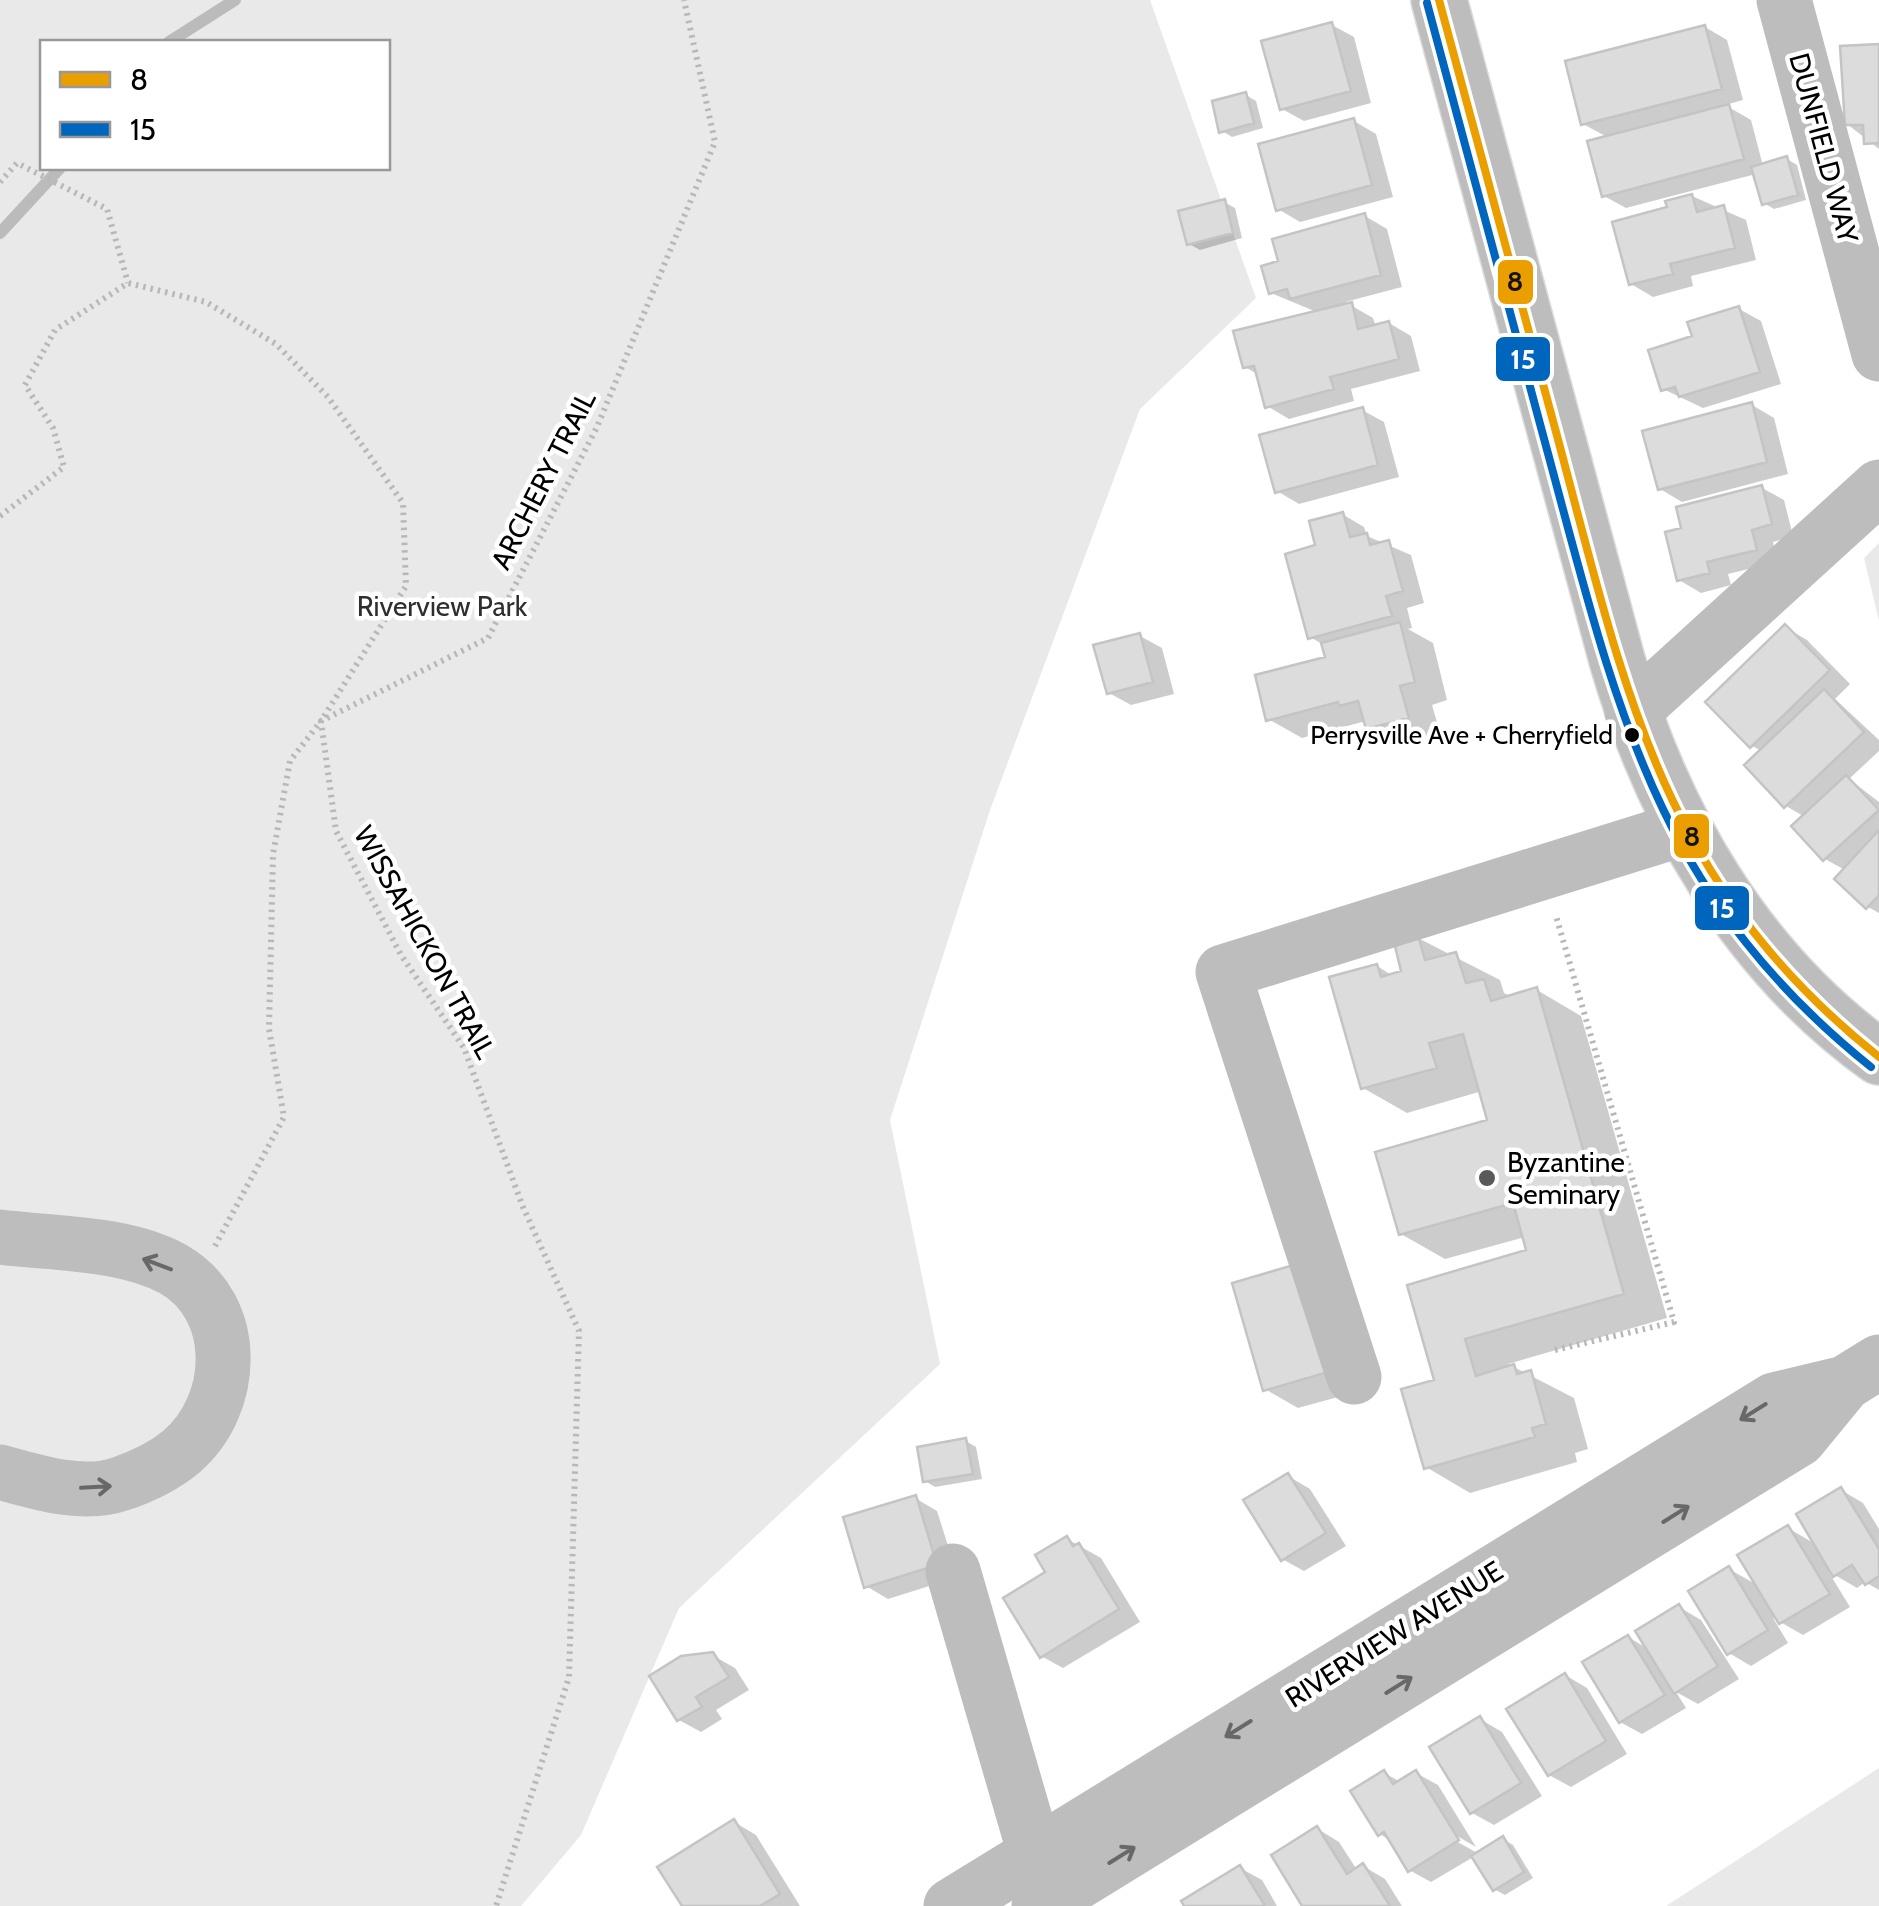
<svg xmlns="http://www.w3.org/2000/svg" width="1879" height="1906" font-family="Cabin,sans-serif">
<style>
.green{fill:#e9e9e9;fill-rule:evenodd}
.shadow{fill:#0003}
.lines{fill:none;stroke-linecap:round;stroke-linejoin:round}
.stream{stroke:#bbb;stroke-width:12}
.building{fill:#dcdcdc;stroke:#c4c4c4;stroke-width:2.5}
.major-casing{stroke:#dbdbdb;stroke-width:58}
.path{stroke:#b8b8b8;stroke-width:6;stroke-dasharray:2.5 5;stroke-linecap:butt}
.minor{stroke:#bdbdbd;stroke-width:55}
.major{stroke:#bdbdbd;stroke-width:55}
.bus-1-casing{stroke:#fff;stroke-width:15}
.bus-2-casing{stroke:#fff;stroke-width:15}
.bus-1{stroke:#eb9e00;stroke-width:8}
.bus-2{stroke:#0065bd;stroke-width:8}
.oneway{stroke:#686868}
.bus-dot{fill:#000;stroke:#fff;stroke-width:4}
.poi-dot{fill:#595959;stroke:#fff;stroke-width:4}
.labels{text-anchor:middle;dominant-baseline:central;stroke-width:9;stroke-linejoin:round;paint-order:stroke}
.bus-label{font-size:26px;fill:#000;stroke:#fff;text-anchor:end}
.street-label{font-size:28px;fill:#000;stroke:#fff}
.park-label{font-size:28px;fill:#2e2e2e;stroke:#fff}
.poi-label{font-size:28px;fill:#000;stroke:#fff;text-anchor:start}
.line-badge{stroke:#fff;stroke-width:4}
.badge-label{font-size:28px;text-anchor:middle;font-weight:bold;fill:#fff}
.pale-badge-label{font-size:28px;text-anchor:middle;font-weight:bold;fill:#111}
</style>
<rect width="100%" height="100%" fill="#fff"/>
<!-- green -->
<path class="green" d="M0,0H1150L1256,298L1140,409L990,810L890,1120L940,1364L679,1608L581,1835L521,1906H0ZM42,42H388V168H42Z
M1879,543V621L1864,558Z
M1879,1768V1906H1666Z"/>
<!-- shadow -->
<path class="shadow" d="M1332,25L1354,37L1371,103L1304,121L1282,109Z
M1705,27L1727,40L1743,100L1725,105L1751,120L1763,166L1787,159L1797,165L1806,200L1774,209L1764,203L1756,174L1626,208L1604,196L1609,138L1583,124Z
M1879,46V149L1847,124Z
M1246,95L1256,101L1263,128L1232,137L1222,131Z
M1354,121L1376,134L1393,197L1300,222L1278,209Z
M1692,196L1746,220L1756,260L1691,276L1693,286L1653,297L1631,284L1670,209Z
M1224,202L1235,208L1242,238L1200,250L1189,244Z
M1365,216L1387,229L1402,287L1345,302L1373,318L1376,327L1389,323L1411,336L1420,371L1351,389L1354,401L1289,419L1267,406L1259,375L1245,367L1319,313L1271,293L1281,263Z
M1739,309L1761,321L1781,384L1703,408L1663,389L1695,338Z
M1752,405L1774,418L1788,474L1682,502L1660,489Z
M1362,410L1384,422L1399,477L1299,504L1277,491Z
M1762,488L1784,500L1793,536L1773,542L1777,562L1728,574L1731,585L1701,593L1679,580L1684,530Z
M1342,514L1364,527L1367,536L1411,555L1424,603L1407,608L1412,628L1408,629L1433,643L1447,700L1432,705L1441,736L1401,747L1368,728L1366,721L1302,738L1268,719L1328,659L1324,645L1310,637L1318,547Z
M1785,627L1807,640L1850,684L1835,699L1879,740V751L1849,779L1879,802V913L1868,907L1845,870L1825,859L1805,817L1786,806L1762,751L1752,746Z
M1140,636L1162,648L1174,694L1131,705L1109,693Z
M1418,938L1500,980L1504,993L1512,997L1537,990L1581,1016L1667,1318L1508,1364L1574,1398L1588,1449L1575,1453L1577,1462L1470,1493L1426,1467L1437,1382L1410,1287L1529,1252L1525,1237L1445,1259L1401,1234L1491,1122L1482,1091L1407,1113L1363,1088L1377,966L1393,976L1404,972Z
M1304,1265L1367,1389L1298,1408L1265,1389Z
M966,1441L976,1447L982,1479L935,1487L925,1481Z
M1288,1476L1310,1489L1346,1546L1304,1571L1282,1559Z
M1841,1490L1863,1503L1879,1529V1590L1865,1582L1857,1588L1828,1571L1850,1607L1803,1635L1773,1618L1788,1643L1751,1666L1729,1653V1569L1759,1586L1788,1528L1817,1545Z
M915,1498L937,1511L958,1577L888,1599L866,1586Z
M1067,1539L1101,1558L1140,1622L1063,1668L1041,1656L1049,1573Z
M1679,1607L1701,1620L1739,1679L1698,1704L1676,1692L1686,1708L1642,1734L1620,1722L1628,1637L1650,1650Z
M712,1655L735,1668L749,1690L716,1710L722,1719L701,1732L679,1720Z
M1565,1675L1587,1688L1627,1754L1571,1787L1549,1775Z
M1480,1719L1502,1732L1542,1796L1494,1825L1472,1813Z
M1384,1773L1401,1782L1416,1773L1438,1785L1476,1847L1450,1832L1447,1836L1479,1854L1503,1839L1513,1845L1533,1878L1505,1895L1494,1889L1475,1856L1431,1882L1409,1870L1392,1842L1380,1834Z
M734,1822L756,1835L800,1906H685Z
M1318,1829L1339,1842L1357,1870L1363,1866L1385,1879L1402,1906H1305Z
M1240,1868L1262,1880L1277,1906H1187Z"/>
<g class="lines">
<!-- stream -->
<path class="stream" d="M169,42L235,0
M0,233L60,168"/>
</g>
<!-- building -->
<path class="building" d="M1332,22L1351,91L1280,110L1261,41Z
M1705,25L1722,89L1581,125L1565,61Z
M1879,44V143L1864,144L1863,125H1845L1840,46Z
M1246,92L1254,123L1219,133L1212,101Z
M1729,104L1744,159L1602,197L1587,141Z
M1354,118L1372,185L1276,211L1258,144Z
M1787,156L1798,195L1762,205L1751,167Z
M1692,194L1697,212L1724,205L1735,248L1670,264L1673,274L1629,285L1612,222L1667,207L1665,201Z
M1225,199L1233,233L1187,245L1178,211Z
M1365,213L1381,275L1290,299L1287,289L1269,294L1261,266L1278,261L1272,239Z
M1352,302L1358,329L1389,321L1399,359L1330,377L1334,389L1265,408L1254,366L1243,368L1233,331Z
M1739,306L1760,372L1679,397L1675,387L1661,391L1648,350L1692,336L1687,322Z
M1752,402L1767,462L1658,490L1642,431Z
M1363,407L1378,465L1275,493L1259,435Z
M1762,485L1772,524L1752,530L1757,550L1707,562L1710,573L1677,581L1665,532L1681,528L1676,507Z
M1343,512L1350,537L1367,533L1370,545L1389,540L1403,591L1386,596L1392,616L1308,639L1285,554L1315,545L1309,521Z
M1400,622L1415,682L1400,686L1409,718L1366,729L1358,701L1339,706L1338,702L1266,721L1255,675L1325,657L1321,643Z
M1785,624L1830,670L1750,748L1705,702Z
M1140,633L1153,682L1107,694L1093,645Z
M1824,689L1864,732L1784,808L1744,765Z
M1846,775L1879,810L1823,861L1791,826Z
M1879,830V895L1866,909L1834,879Z
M1418,935L1425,960L1456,952L1466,983L1484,979L1491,1001L1537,987L1624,1294L1465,1339L1476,1376L1514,1364L1517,1374L1531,1370L1546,1424L1532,1428L1535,1437L1424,1469L1401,1389L1434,1380L1407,1285L1526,1250L1513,1203L1399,1235L1375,1152L1487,1120L1463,1034L1429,1043L1437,1068L1361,1089L1329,977L1377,964L1381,977L1401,971L1394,942Z
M1304,1262L1335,1370L1263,1391L1232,1283Z
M966,1438L973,1474L923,1482L917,1447Z
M1288,1473L1326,1533L1281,1561L1243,1500Z
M1841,1487L1879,1549V1576L1865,1585L1852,1565L1833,1577L1796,1514Z
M916,1495L937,1565L864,1588L843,1517Z
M1788,1525L1830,1594L1779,1624L1737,1555Z
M1067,1536L1073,1546L1079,1543L1119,1609L1040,1658L1003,1598L1045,1572L1035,1555Z
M1729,1566L1768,1630L1727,1655L1688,1591Z
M1679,1604L1718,1666L1674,1694L1635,1631Z
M1628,1635L1665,1695L1619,1723L1582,1662Z
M713,1652L729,1677L696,1697L702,1707L677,1721L649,1676L681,1656Z
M1565,1673L1606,1741L1548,1776L1506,1709Z
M1480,1716L1521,1783L1470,1814L1429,1747Z
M1384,1770L1393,1784L1416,1770L1459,1840L1408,1872L1384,1832L1378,1836L1350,1791Z
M734,1819L780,1894L760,1906H682L657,1867Z
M1317,1826L1347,1874L1363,1863L1390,1906H1302L1271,1855Z
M1503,1836L1524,1872L1493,1891L1471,1856Z
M1240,1865L1265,1906H1184L1181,1901Z"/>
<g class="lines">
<!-- major casing -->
<g class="major-casing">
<path id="major" d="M1439,0L1617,660C1662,815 1745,961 1879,1057"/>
</g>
<!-- path -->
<path class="path" d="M0,182L17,163L107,209L128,283
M0,516L64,467L53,428L25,385L55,330L128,283L206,302L276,344L328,397L403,503L406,586L321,721L336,831L401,955L464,1048L523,1207L579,1331L569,1677L496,1906
M215,1246L284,1117L269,1029L273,854L290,761L321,721L488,638L597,427L715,142L684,0
M1555,1350L1674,1322L1556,916"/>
<!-- minor -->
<path class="minor" d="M1784,0L1879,354
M1632,712L1879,487
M0,1237C54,1244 124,1242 173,1269C240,1307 237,1404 181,1452C164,1466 141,1477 120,1484C83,1497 36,1482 0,1472
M1354,1377L1223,972L1682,829
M953,1571L1045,1888
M951,1906L1774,1400L1845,1383
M1039,1906L1799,1439L1845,1383L1879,1362"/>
<!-- major -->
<use href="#major" class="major"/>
<!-- bus-1 casing -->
<g class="bus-1-casing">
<path id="bus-1" d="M1439,0C1478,144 1517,288 1556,432C1625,689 1659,881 1879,1057"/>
</g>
<!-- bus-2 casing -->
<g class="bus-2-casing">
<path id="bus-2" d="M1427,3C1466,147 1505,291 1543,435C1614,695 1649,889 1871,1067"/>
</g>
<!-- bus-1 -->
<use href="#bus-1" class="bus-1"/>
<!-- bus-2 -->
<use href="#bus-2" class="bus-2"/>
</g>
<!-- one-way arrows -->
<defs><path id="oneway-shaft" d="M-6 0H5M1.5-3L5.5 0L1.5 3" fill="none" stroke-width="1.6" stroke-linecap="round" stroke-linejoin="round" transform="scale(2.5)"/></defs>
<g class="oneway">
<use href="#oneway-shaft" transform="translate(157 1264) rotate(-159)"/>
<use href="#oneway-shaft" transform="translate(1753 1412) rotate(148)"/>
<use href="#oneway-shaft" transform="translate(96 1487) rotate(-3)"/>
<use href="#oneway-shaft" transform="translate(1676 1514) rotate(-32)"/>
<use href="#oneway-shaft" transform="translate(1399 1685) rotate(-32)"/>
<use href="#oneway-shaft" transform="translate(1238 1729) rotate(148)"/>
<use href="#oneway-shaft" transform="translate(1122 1855) rotate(-32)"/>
</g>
<!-- markers -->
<circle class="bus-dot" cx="1632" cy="735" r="9"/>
<circle class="poi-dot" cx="1487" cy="1178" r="10"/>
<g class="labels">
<!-- bus labels -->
<g class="bus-label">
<text x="1613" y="735">Perrysville Ave + Cherryfield</text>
</g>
<!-- street labels -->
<g class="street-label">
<text transform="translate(1824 148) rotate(75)">DUNFIELD WAY</text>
<text transform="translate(543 480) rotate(-63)">ARCHERY TRAIL</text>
<text transform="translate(425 942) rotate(61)">WISSAHICKON TRAIL</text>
<text transform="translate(1394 1634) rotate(-32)">RIVERVIEW AVENUE</text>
</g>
<!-- park labels -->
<g class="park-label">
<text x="442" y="606">Riverview Park</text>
</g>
<!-- poi labels -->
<g class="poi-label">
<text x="1507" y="1162">Byzantine<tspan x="1507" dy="32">Seminary</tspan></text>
</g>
</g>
<g class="line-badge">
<rect x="1496" y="258" width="39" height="48" rx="10" fill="#eb9e00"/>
<rect x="1494" y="335" width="58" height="48" rx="10" fill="#0065bd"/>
<rect x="1672" y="812" width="39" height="48" rx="10" fill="#eb9e00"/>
<rect x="1693" y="884" width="58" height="48" rx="10" fill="#0065bd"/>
</g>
<g class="badge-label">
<text x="1523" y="369">15</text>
<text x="1722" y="918">15</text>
</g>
<g class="pale-badge-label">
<text x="1515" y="291">8</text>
<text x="1692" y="846">8</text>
</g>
<!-- legend -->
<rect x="40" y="40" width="350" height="130" fill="#ffffff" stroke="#999999" stroke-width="2.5"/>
<rect x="60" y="72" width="50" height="15" fill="#eb9e00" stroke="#999999" stroke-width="2.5"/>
<text x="130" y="90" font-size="30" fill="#000000">8</text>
<rect x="60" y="122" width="50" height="15" fill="#0065bd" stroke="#999999" stroke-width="2.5"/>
<text x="130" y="140" font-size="30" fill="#000000">15</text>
</svg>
